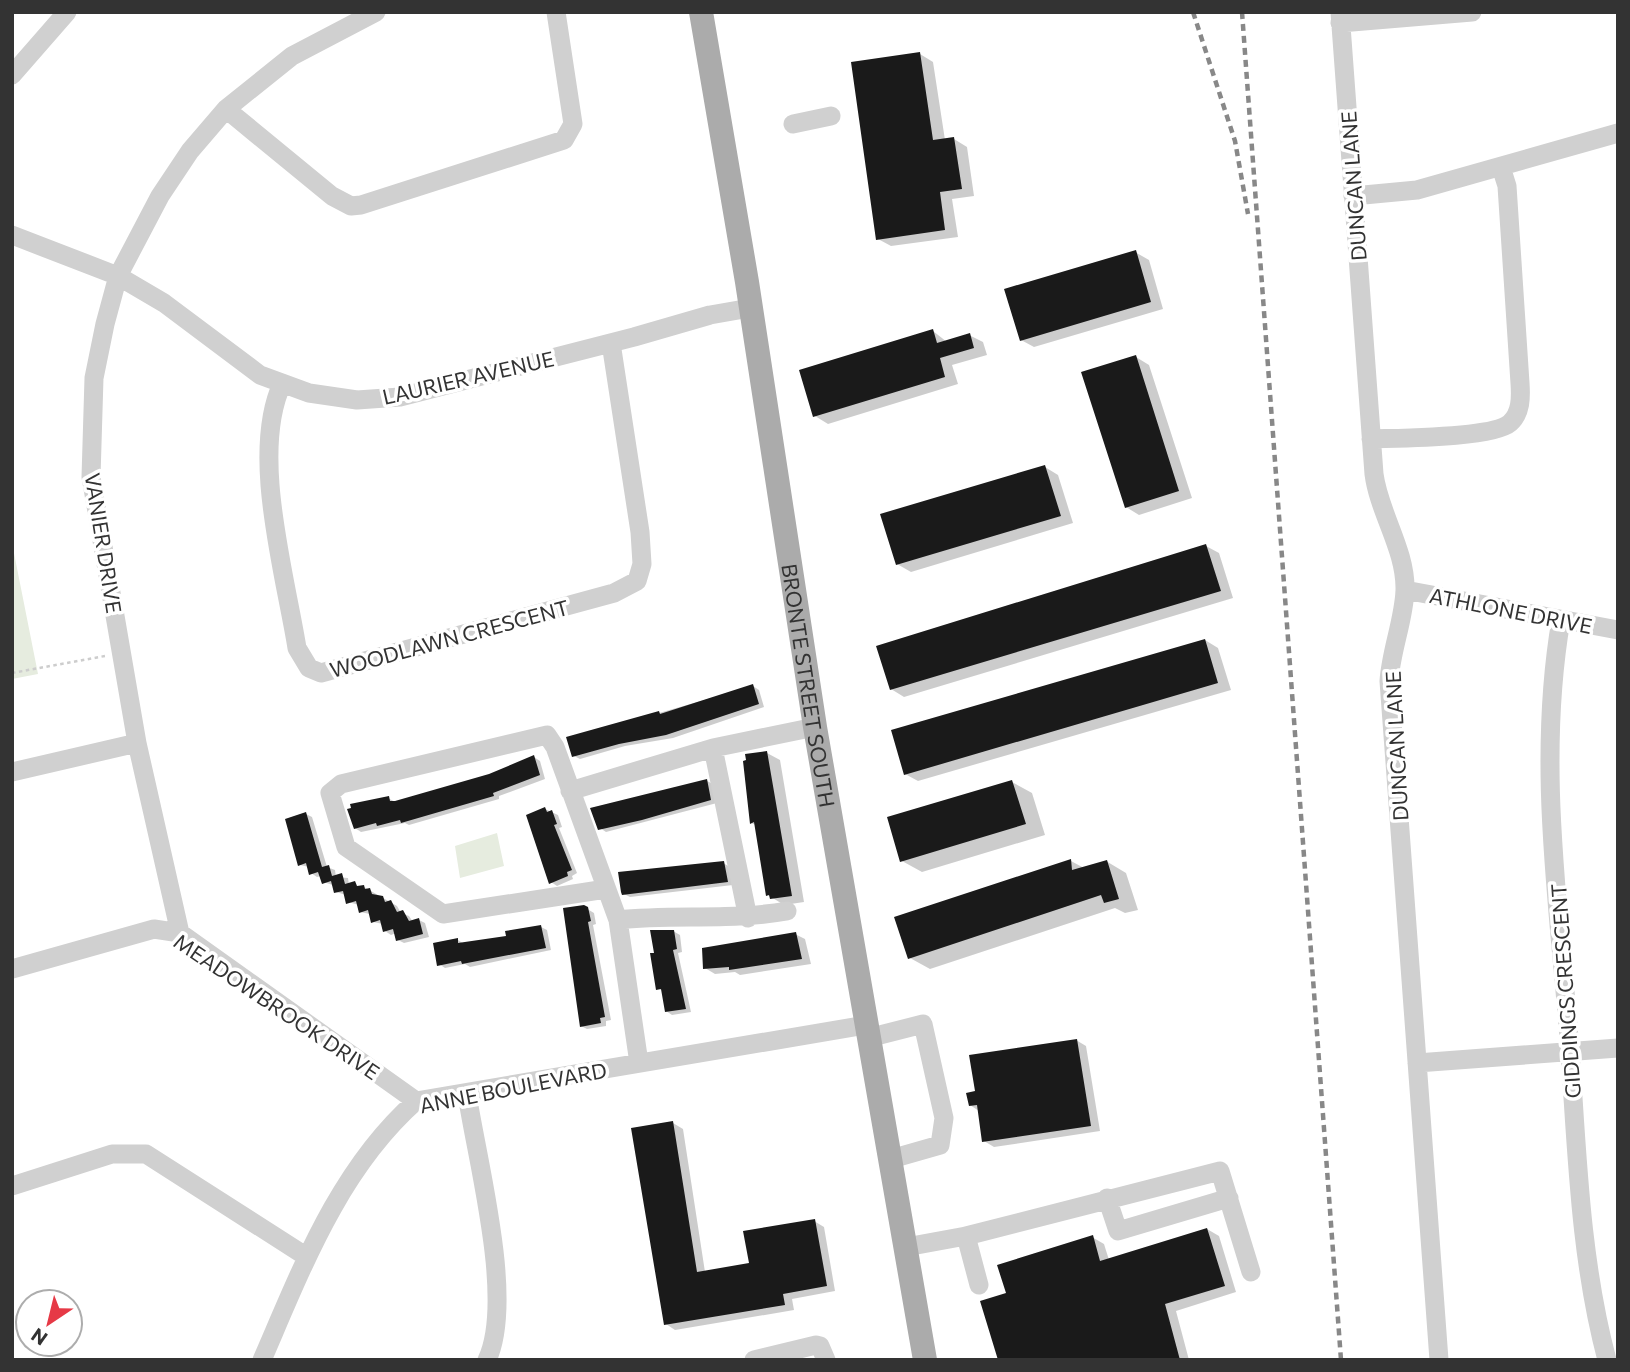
<svg xmlns="http://www.w3.org/2000/svg" width="1630" height="1372" font-family="Commissioner,sans-serif">
<style>
.green{fill:#e6ecdf}
.shadow{fill:#0003}
.building{fill:#1a1a1a}
.lines{fill:none;stroke-linecap:round;stroke-linejoin:round}
.path{stroke:#cdcdcd;stroke-width:2.5;stroke-dasharray:3.5 3.5;stroke-linecap:butt}
.minor{stroke:#d0d0d0;stroke-width:19}
.major{stroke:#ababab;stroke-width:24}
.rail{stroke:#888;stroke-width:4.5;stroke-dasharray:7 5;stroke-linecap:butt}
.labels{text-anchor:middle;dominant-baseline:central;stroke-width:7;stroke-linejoin:round;paint-order:stroke}
.street-label{font-size:21px;fill:#333;stroke:#fff}
</style>
<rect width="100%" height="100%" fill="#fff"/>
<!-- green -->
<path class="green" d="M12,543L38,674L12,679Z
M497,833L504,866L460,878L455,846Z"/>
<!-- shadow -->
<path class="shadow" d="M920,54L933,62L945,140L954,139L967,147L974,196L952,199L958,237L891,246L878,239Z
M1135,252L1149,260L1163,309L1034,347L1021,340Z
M933,331L947,342L969,335L983,342L987,355L952,365L958,384L828,424L815,416Z
M1136,357L1149,365L1192,498L1139,515L1126,507Z
M1045,467L1058,475L1073,523L911,572L897,564Z
M1206,546L1219,553L1233,598L904,697L891,689Z
M1205,640L1218,648L1231,690L918,781L905,774Z
M753,686L759,690L764,707L673,738L625,746L580,759L574,756L659,713Z
M767,753L780,760L804,902L784,905L768,895L756,825L751,823Z
M534,757L540,761L545,779L499,796V799L409,825L405,823L361,832L355,828L388,798L395,802L490,775Z
M707,781L713,784L717,803L606,832L600,828Z
M1012,782L1032,793L1045,835L922,872L902,861Z
M545,809L558,815L562,827L559,828L577,873L572,876L573,879L557,886L551,882Z
M306,814L312,817L327,867L335,870L336,877L348,878L349,885L364,887L397,906L401,913L409,916L413,922L419,920L425,923L429,937L404,943L398,940L396,933L391,935L385,931L383,924L373,922L370,914L360,912L359,905L348,902L346,895L336,892L333,885L323,882L321,876L317,877L311,873L309,867L300,865Z
M1071,861L1084,868L1106,861L1126,873L1138,910L1125,913L1115,908L930,969L910,958Z
M723,863L730,867L733,885L630,897L624,894Z
M584,907L594,913L596,924L593,925L611,1020L606,1021V1026L587,1029L581,1026Z
M541,927L547,930L551,950L470,967L465,964L445,968L439,964L458,940L464,944L508,937Z
M673,931L680,935L682,952L678,953L691,1012L672,1015L666,1011L663,991L658,988L656,954Z
M795,934L805,939L811,964L740,975L735,972L715,974L705,968Z
M1076,1040L1086,1046L1100,1131L994,1147L984,1141L979,1111L970,1105Z
M673,1123L683,1129L705,1272L751,1264L814,1221L824,1227L835,1291L792,1299L794,1310L675,1330L666,1324Z
M1207,1229L1219,1236L1236,1292L1176,1311L1189,1360H1000L1008,1295L1092,1237L1104,1244L1109,1260Z"/>
<!-- building -->
<path class="building" d="M920,52L933,140L954,137L962,189L940,192L945,230L876,240L851,62Z
M1136,250L1151,302L1020,341L1004,289Z
M933,329L937,343L970,333L974,348L940,358L945,377L813,417L799,370Z
M1136,355L1179,491L1125,508L1081,372Z
M1045,465L1061,516L896,565L880,514Z
M1206,544L1221,591L890,690L876,646Z
M1205,639L1218,683L904,775L891,730Z
M753,684L759,704L666,735L619,744L572,757L566,737L659,711L660,714Z
M767,751L792,896L770,899L769,895L766,896L754,822L750,824L743,761L746,760L745,754Z
M534,755L540,775L493,793L494,796L401,823L400,820L377,826L376,823L354,829L347,809L351,808L350,804L389,796L390,801H395L489,774Z
M707,779L711,800L642,820L598,830L590,808Z
M1012,780L1026,824L900,862L887,817Z
M545,807L547,812L552,810L557,824L554,825L572,870L567,872L568,876L549,884L526,815Z
M306,812L322,867L329,865L332,876L342,873L345,884L355,881L357,886L364,885L365,889L370,888L372,894L383,896L385,902L391,900L397,912L403,910L409,921L419,918L423,934L396,941L393,929L383,932L380,920L371,923L368,910L359,913L356,901L346,904L343,891L334,893L331,881L322,884L318,872L309,875L306,863L298,866L285,819Z
M1071,859L1072,870L1107,860L1119,899L1104,903L1101,895L908,959L894,917Z
M724,861L728,882L622,895L621,892L618,872Z
M584,905L588,907L591,921L588,922L605,1017L600,1018L601,1023L580,1027L563,908Z
M541,925L546,948L462,964L461,961L437,966L433,943L458,938V943L506,936L505,931Z
M650,930H674L677,949L673,950L686,1009L665,1012L661,989L656,990L650,953H654Z
M796,932L802,959L729,970V967L703,969L702,948Z
M1077,1039L1091,1126L982,1142L977,1105L969,1106L966,1093L975,1091L969,1055Z
M673,1121L697,1272L749,1263L743,1231L815,1219L827,1286L783,1294L785,1305L664,1325L631,1128Z
M1207,1228L1225,1286L1165,1304L1180,1360H998L980,1301L1006,1293L997,1265L1093,1235L1100,1261Z"/>
<g class="lines">
<!-- path -->
<path class="path" d="M12,673L105,656"/>
<!-- minor -->
<path class="minor" d="M1340,12L1374,474C1379,513 1406,550 1405,590C1404,620 1391,650 1389,681L1439,1360
M1340,23L1472,12
M12,75L67,12
M226,109L332,196L351,206L361,205L564,140L573,124L556,12
M793,124L831,116
M1353,196L1417,190L1618,133
M12,235L118,276L164,303L260,375L309,393L357,400L400,397L634,337L710,315L750,308
M282,384C250,453 285,573 297,648L309,668L321,673L614,593L637,581L642,564L640,532L611,343
M1371,439C1398,438 1493,438 1510,423C1521,413 1521,398 1520,383L1507,186L1501,167
M1405,590L1618,630
M1561,620C1537,760 1558,898 1569,1038C1577,1146 1579,1255 1607,1360
M713,748L748,918
M12,772L137,743
M570,791L713,748L815,727
M606,889L443,914L346,847L330,793L341,784L547,735L555,747L618,920L639,1063
M618,920C675,914 731,921 787,911
M180,933L137,743L91,477L94,378L105,324L118,276L160,196L190,151L226,109L292,56L376,12
M12,969L154,929L180,933L416,1101
M868,1038L923,1024L944,1118L940,1145L891,1159
M1417,1063L1618,1048
M467,1094C477,1161 515,1300 487,1360
M12,1186L112,1154H146L307,1257
M1107,1198L1118,1231L1229,1198
M966,1236L979,1285
M906,1247L966,1236L1220,1171L1251,1272
M262,1360C302,1268 339,1169 416,1101L866,1025
M754,1360L816,1345L820,1346L826,1360"/>
<!-- major -->
<path class="major" id="s1" d="M701,12L747,282L815,727L925,1360"/>
<!-- rail -->
<path class="rail" d="M1193,12L1235,141L1248,214
M1242,12L1341,1360"/>
</g>
<g class="labels">
<!-- street labels -->
<g class="street-label">
<text transform="translate(1353 186) rotate(-94)">DUNCAN LANE</text>
<text transform="translate(468 377) rotate(-13)">LAURIER AVENUE</text>
<text transform="translate(104 543) rotate(81)">VANIER DRIVE</text>
<text transform="translate(1511 610) rotate(11)">ATHLONE DRIVE</text>
<text transform="translate(449 638) rotate(-15)">WOODLAWN CRESCENT</text>
<text stroke="none"><textPath href="#s1" startOffset="682">BRONTE STREET SOUTH</textPath></text>
<text transform="translate(1396 746) rotate(-93)">DUNCAN LANE</text>
<text transform="translate(1565 991) rotate(-94)">GIDDINGS CRESCENT</text>
<text transform="translate(277 1006) rotate(34)">MEADOWBROOK DRIVE</text>
<text transform="translate(513 1087) rotate(-11)">ANNE BOULEVARD</text>
</g>
</g>
<!-- border -->
<rect width="1630" height="1372" fill="none" stroke="#333333" stroke-width="28"/>
<!-- north arrow -->
<g transform="translate(49 1323) rotate(215)"><circle r="33" fill="#ffffff" stroke="#adadad" stroke-width="2"/>
<path d="M0-5L12 26L0 18L-12 26Z" fill="#e63946"/>
<text y="-10" font-size="19" font-weight="bold" text-anchor="middle" fill="#333333">N</text>
</g>
</svg>
